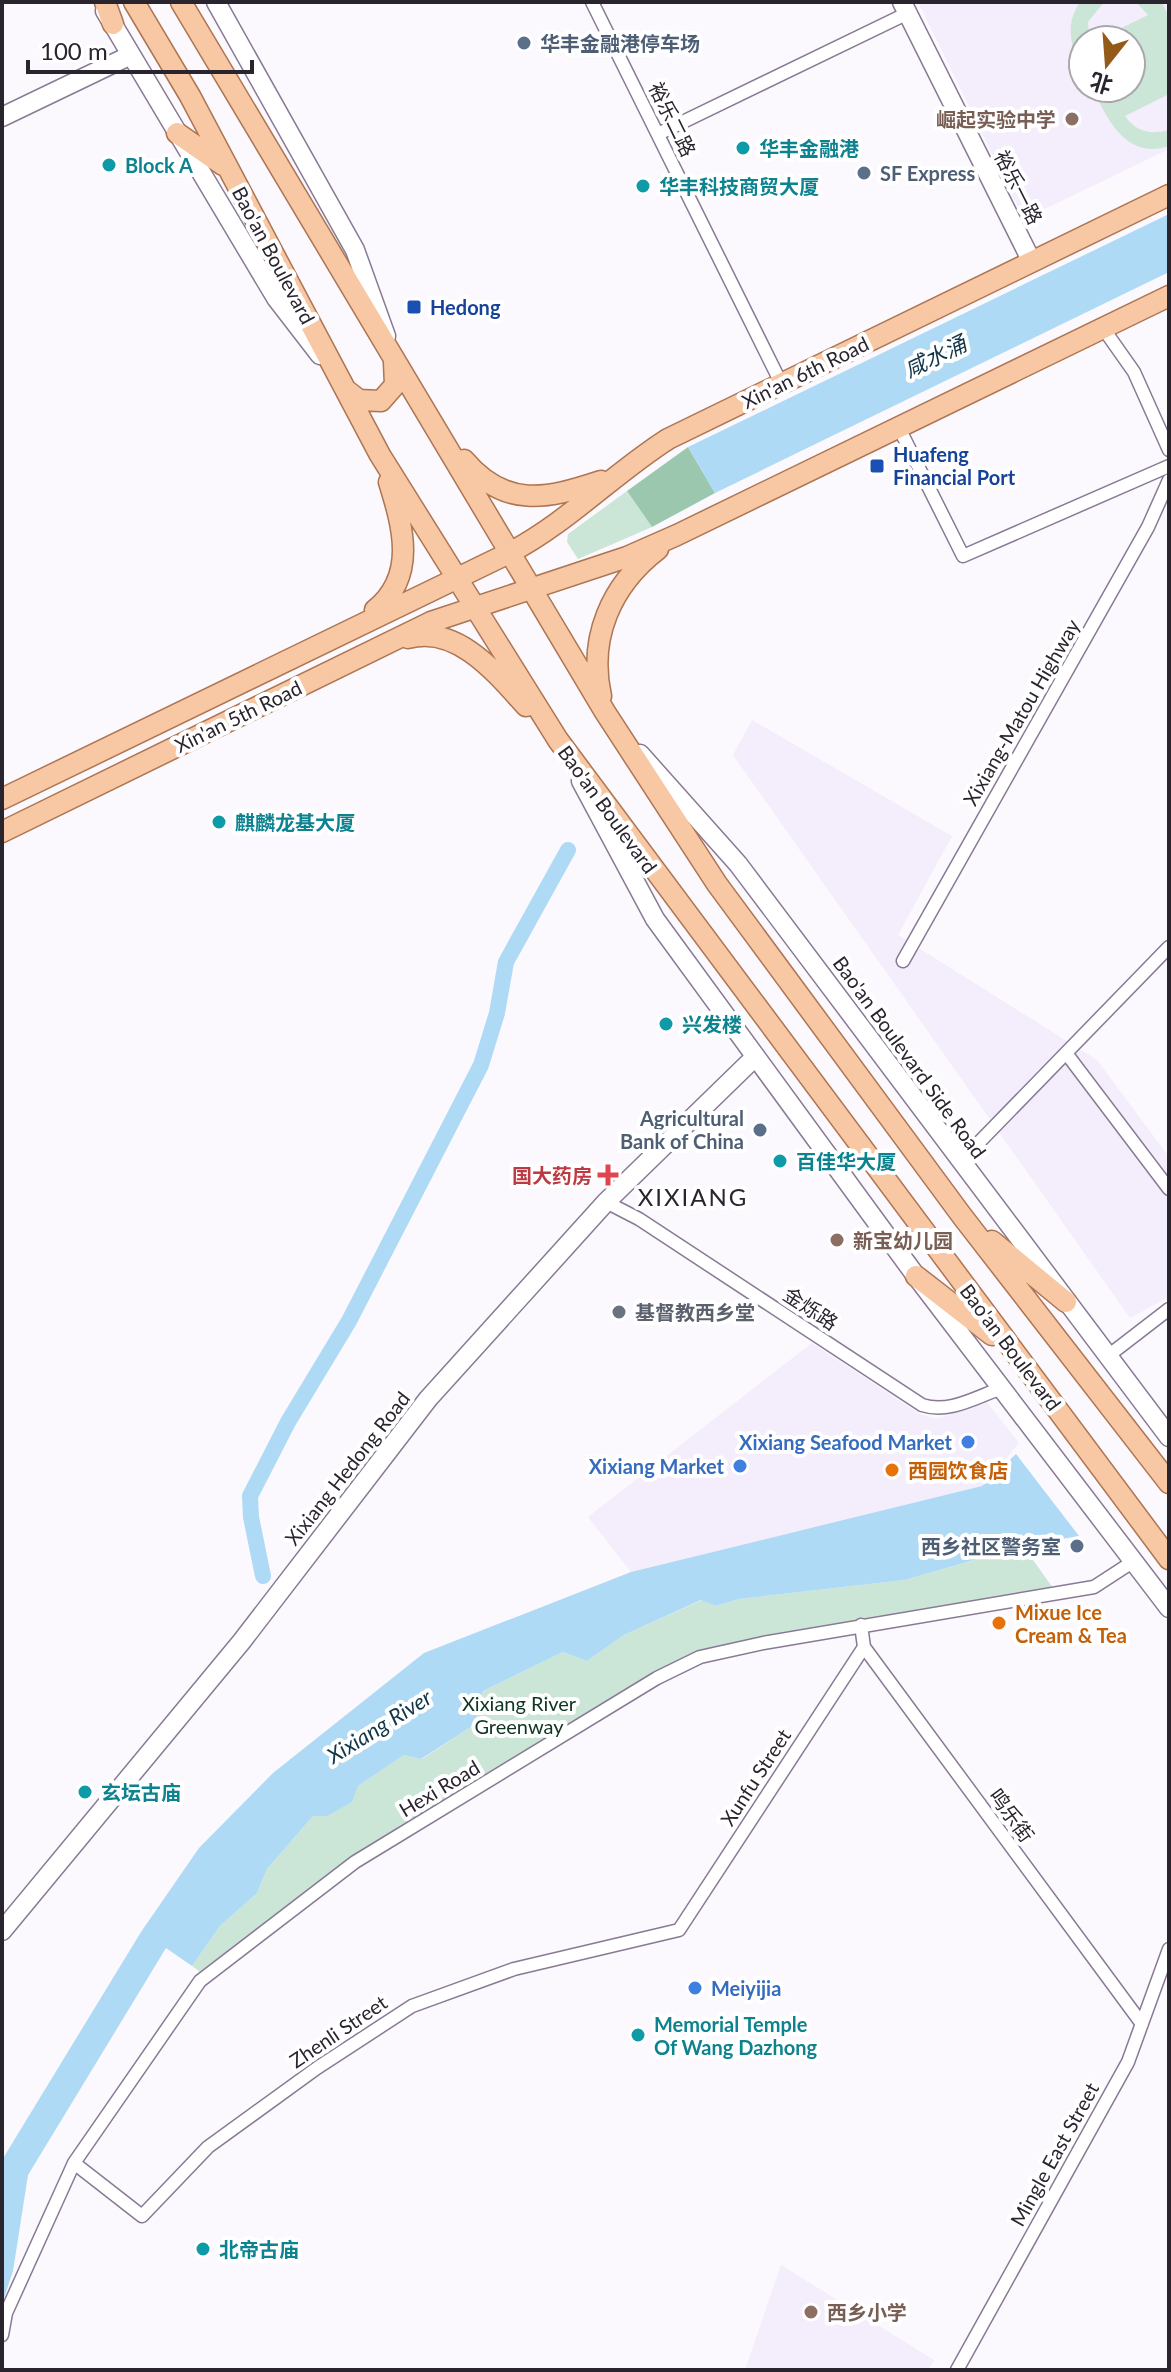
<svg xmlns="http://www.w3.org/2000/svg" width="1171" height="2372" font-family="Lato,'Noto Sans SC',sans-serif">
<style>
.built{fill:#f4edfb;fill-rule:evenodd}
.green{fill:#cbe6d6}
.forest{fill:#9bc7ae}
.water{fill:#aedaf5}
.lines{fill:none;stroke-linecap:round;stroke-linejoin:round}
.canal{stroke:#aedaf5;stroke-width:16}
.street-casing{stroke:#887a94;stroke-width:15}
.secondary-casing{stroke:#887a94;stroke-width:21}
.primary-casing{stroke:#ad7552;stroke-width:23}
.street{stroke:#fff;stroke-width:12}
.secondary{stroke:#fff;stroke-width:18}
.primary{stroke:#f8c7a3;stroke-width:20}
.service-dot{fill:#5c6f8a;stroke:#fff;stroke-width:3}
.education-dot{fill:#8d6e63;stroke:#fff;stroke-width:3}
.culture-dot{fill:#0f9aa8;stroke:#fff;stroke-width:3}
.transit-dot{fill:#1a4fb4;stroke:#fff;stroke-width:3}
.health-dot{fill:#e0444e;stroke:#fff;stroke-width:3}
.worship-dot{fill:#6b7280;stroke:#fff;stroke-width:3}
.shop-dot{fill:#3f7fe0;stroke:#fff;stroke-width:3}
.food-dot{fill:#e8710a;stroke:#fff;stroke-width:3}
.labels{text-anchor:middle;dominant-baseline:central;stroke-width:8;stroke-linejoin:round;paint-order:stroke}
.service-label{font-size:20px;font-weight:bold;fill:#4e5e75;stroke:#fff;text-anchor:start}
.street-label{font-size:20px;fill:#2a242f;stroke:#fff}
.education-label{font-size:20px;font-weight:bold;fill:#785e54;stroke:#fff;text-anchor:start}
.culture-label{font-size:20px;font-weight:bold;fill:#0d838f;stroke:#fff;text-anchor:start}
.transit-label{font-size:20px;font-weight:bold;fill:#164399;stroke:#fff;text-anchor:start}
.health-label{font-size:20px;font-weight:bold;fill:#be3a42;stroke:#fff;text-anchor:end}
.worship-label{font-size:20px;font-weight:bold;fill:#5b616d;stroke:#fff;text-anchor:start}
.shop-label{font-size:20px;font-weight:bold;fill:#366cbe;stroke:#fff;text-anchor:end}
.food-label{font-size:20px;font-weight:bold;fill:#c56008;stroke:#fff;text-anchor:start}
.park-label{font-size:20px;fill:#103523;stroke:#fff}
.water-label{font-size:22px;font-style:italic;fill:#123649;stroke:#fff}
.quarter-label{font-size:24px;letter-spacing:2px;fill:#2a242f;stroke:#fff}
</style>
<rect width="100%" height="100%" fill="#fbf8fe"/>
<!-- built -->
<path class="built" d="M918,2H1167L1169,149L1024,219ZM1083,40H1131V88H1083Z
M752,720L952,836L898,935L1097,1060L1169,1157V1297L1130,1318L733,755Z
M812,1343L918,1413L936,1419L987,1402L1019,1443L982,1486L631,1572L588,1517Z
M781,2265L934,2360L928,2370H745Z"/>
<!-- green -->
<path class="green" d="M1080,2H1104L1088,22L1089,40H1083V70C1071,47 1064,26 1080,2Z
M1136,2H1162L1169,17V94L1125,116C1136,132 1151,135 1169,130V146C1126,160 1108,120 1092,88H1131V40H1097L1148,15Z
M627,491L652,527L578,559L567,542L568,534Z
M1023,1546L1053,1588L693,1653L352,1858L200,1972L192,1966L220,1926L257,1893L267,1869L313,1816L327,1815L358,1786L404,1755L422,1759L474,1725L483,1691L563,1652L587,1661L624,1635L702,1600L716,1606L739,1599L905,1580Z"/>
<!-- forest -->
<path class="forest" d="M688,447L715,493L652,527L627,491Z"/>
<!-- water -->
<path class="water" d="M1169,214V272L715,493L688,447Z
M1016,1454L1079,1536L1022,1546L905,1580L739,1599L716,1606L701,1600L624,1635L587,1661L563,1652L483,1691L474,1725L421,1759L404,1755L358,1786L352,1802L327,1816H313L267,1869L257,1893L220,1926L192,1966L166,1948L28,2175L13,2271L2,2304V2160L141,1932L199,1848L273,1773L424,1653L631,1572L982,1486Z"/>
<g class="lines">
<!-- canal -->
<path class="canal" d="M263,1576L251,1517L250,1496L288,1422L349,1321L481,1065L497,1013L506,962L568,850"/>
<!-- street casing -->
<g class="street-casing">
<path id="street" d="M592,2L781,383
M658,134L908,13
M1103,328L1134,372L1169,450
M899,428L963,556L1169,466
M903,961L1148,527L1169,480
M1066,1053L1169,1189
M960,1162L1169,947
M606,1202L639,1219L922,1405C949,1414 976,1397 1002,1388
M1108,1356L1169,1309
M861,1625L864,1647L1142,2024
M74,2163L142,2216L208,2147L317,2068L412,2006L514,1969L679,1930L864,1647
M2,2335L6,2313L74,2163L200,1981L355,1862L657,1678L700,1657L763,1643L1094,1587L1134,1561
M957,2370L1128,2062L1169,1949"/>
</g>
<!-- secondary casing -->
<g class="secondary-casing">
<path id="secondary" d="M216,2L355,250L386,336
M902,2L1032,262
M105,11L276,298L320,355
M2,117L131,55
M640,754L738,864L1169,1437
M581,781L655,919L916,1276L1169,1608
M2,1931L242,1641L428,1399L606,1202L755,1057"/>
</g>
<!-- primary casing -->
<g class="primary-casing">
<path id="primary" d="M105,2L113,24
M134,2L190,96L380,455L558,740L1169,1559
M181,2L605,712L717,884L962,1216L1169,1483
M177,133L223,165
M346,390L359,400L381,401L395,385L394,362
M464,460C505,509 547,499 601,481
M375,610C417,576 403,527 389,482
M408,638C457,624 497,674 526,706
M601,696C588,638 611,585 658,549
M2,799L509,553C567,523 613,474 668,439L1169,195
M2,832L431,622L627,557L677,535L1169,296
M992,1241L1066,1302
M916,1276L992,1335"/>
</g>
<!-- street -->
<use href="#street" class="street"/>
<!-- secondary -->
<use href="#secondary" class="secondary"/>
<!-- primary -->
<use href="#primary" class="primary"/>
</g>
<!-- markers -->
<g class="service-dot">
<circle cx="524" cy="43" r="8"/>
<circle cx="864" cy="173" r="8"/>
<circle cx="760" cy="1130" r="8"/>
<circle cx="1077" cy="1546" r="8"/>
</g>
<g class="education-dot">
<circle cx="1072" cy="119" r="8"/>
<circle cx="837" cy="1240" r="8"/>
<circle cx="811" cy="2312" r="8"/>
</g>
<g class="culture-dot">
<circle cx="743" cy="148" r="8"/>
<circle cx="109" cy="165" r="8"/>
<circle cx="643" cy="186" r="8"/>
<circle cx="219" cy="822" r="8"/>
<circle cx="666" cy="1024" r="8"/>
<circle cx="780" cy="1161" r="8"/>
<circle cx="85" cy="1792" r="8"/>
<circle cx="638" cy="2035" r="8"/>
<circle cx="203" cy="2249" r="8"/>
</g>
<g class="transit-dot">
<rect x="406" y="299" width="16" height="16" rx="4"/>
<rect x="869" y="458" width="16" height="16" rx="4"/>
</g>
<path class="health-dot" d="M604 1163h8v8h8v8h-8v8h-8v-8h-8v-8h8z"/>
<circle class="worship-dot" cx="619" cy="1312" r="8"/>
<g class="shop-dot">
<circle cx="968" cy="1442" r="8"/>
<circle cx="740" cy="1466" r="8"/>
<circle cx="695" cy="1988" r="8"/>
</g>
<g class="food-dot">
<circle cx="892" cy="1470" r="8"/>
<circle cx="999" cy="1623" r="8"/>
</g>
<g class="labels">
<!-- service labels -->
<g class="service-label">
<text x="540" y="43">华丰金融港停车场</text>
<text x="880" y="173">SF Express</text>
<text x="744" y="1118" text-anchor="end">Agricultural<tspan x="744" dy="23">Bank of China</tspan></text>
<text x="1061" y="1546" text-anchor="end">西乡社区警务室</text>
</g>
<!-- street labels -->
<g class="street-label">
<text transform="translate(673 119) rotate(64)">裕乐二路</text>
<text transform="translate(1019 187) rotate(63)">裕乐一路</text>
<text transform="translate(274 255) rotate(62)">Bao'an Boulevard</text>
<text transform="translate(805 372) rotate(-26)">Xin'an 6th Road</text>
<text transform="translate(1021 712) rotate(-60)">Xixiang-Matou Highway</text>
<text transform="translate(238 716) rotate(-26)">Xin'an 5th Road</text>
<text transform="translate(608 809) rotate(54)">Bao'an Boulevard</text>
<text transform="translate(910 1057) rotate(54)">Bao'an Boulevard Side Road</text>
<text transform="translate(811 1308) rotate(33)">金烁路</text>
<text transform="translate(1011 1347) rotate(53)">Bao'an Boulevard</text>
<text transform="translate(347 1468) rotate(-52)">Xixiang Hedong Road</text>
<text transform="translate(755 1777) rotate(-57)">Xunfu Street</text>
<text transform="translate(439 1788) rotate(-31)">Hexi Road</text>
<text transform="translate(1012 1815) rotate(54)">鸣乐街</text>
<text transform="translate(338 2031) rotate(-34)">Zhenli Street</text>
<text transform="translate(1054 2154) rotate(-61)">Mingle East Street</text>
</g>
<!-- education labels -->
<g class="education-label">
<text x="1056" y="119" text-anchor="end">崛起实验中学</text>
<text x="853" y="1240">新宝幼儿园</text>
<text x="827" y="2312">西乡小学</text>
</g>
<!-- culture labels -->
<g class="culture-label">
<text x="759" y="148">华丰金融港</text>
<text x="125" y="165">Block A</text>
<text x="659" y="186">华丰科技商贸大厦</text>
<text x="235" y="822">麒麟龙基大厦</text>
<text x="682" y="1024">兴发楼</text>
<text x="796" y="1161">百佳华大厦</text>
<text x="101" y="1792">玄坛古庙</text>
<text x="654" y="2024">Memorial Temple<tspan x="654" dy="23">Of Wang Dazhong</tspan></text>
<text x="219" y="2249">北帝古庙</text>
</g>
<!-- transit labels -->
<g class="transit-label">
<text x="430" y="307">Hedong</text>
<text x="893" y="454">Huafeng<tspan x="893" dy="23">Financial Port</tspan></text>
</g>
<!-- health labels -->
<g class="health-label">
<text x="592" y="1175">国大药房</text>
</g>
<!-- worship labels -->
<g class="worship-label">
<text x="635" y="1312">基督教西乡堂</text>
</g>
<!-- shop labels -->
<g class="shop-label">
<text x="952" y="1442">Xixiang Seafood Market</text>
<text x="724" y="1466">Xixiang Market</text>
<text x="711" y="1988" text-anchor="start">Meiyijia</text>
</g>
<!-- food labels -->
<g class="food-label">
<text x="908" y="1470">西园饮食店</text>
<text x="1015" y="1612">Mixue Ice<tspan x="1015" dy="23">Cream &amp; Tea</tspan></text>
</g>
<!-- park labels -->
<g class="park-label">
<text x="519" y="1703">Xixiang River<tspan x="519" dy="23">Greenway</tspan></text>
</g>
<!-- water labels -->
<g class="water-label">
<text transform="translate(935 356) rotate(-26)">咸水涌</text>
<text transform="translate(379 1726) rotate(-32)">Xixiang River</text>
</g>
<!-- quarter labels -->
<g class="quarter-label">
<text x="693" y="1196">XIXIANG</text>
</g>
</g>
<!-- border -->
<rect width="1171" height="2372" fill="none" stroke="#2a242f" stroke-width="8"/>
<!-- north arrow -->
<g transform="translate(1107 64) rotate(197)"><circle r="38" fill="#ffffff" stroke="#aaa7ac" stroke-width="2"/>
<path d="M0-6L14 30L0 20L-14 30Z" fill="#945a18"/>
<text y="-12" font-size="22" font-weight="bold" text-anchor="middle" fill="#2a242f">北</text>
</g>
<!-- scale -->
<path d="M28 60v12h224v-12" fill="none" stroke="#2a242f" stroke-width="4"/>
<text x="40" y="60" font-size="24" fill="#2a242f" stroke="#ffffff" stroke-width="6" paint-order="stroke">100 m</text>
</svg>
